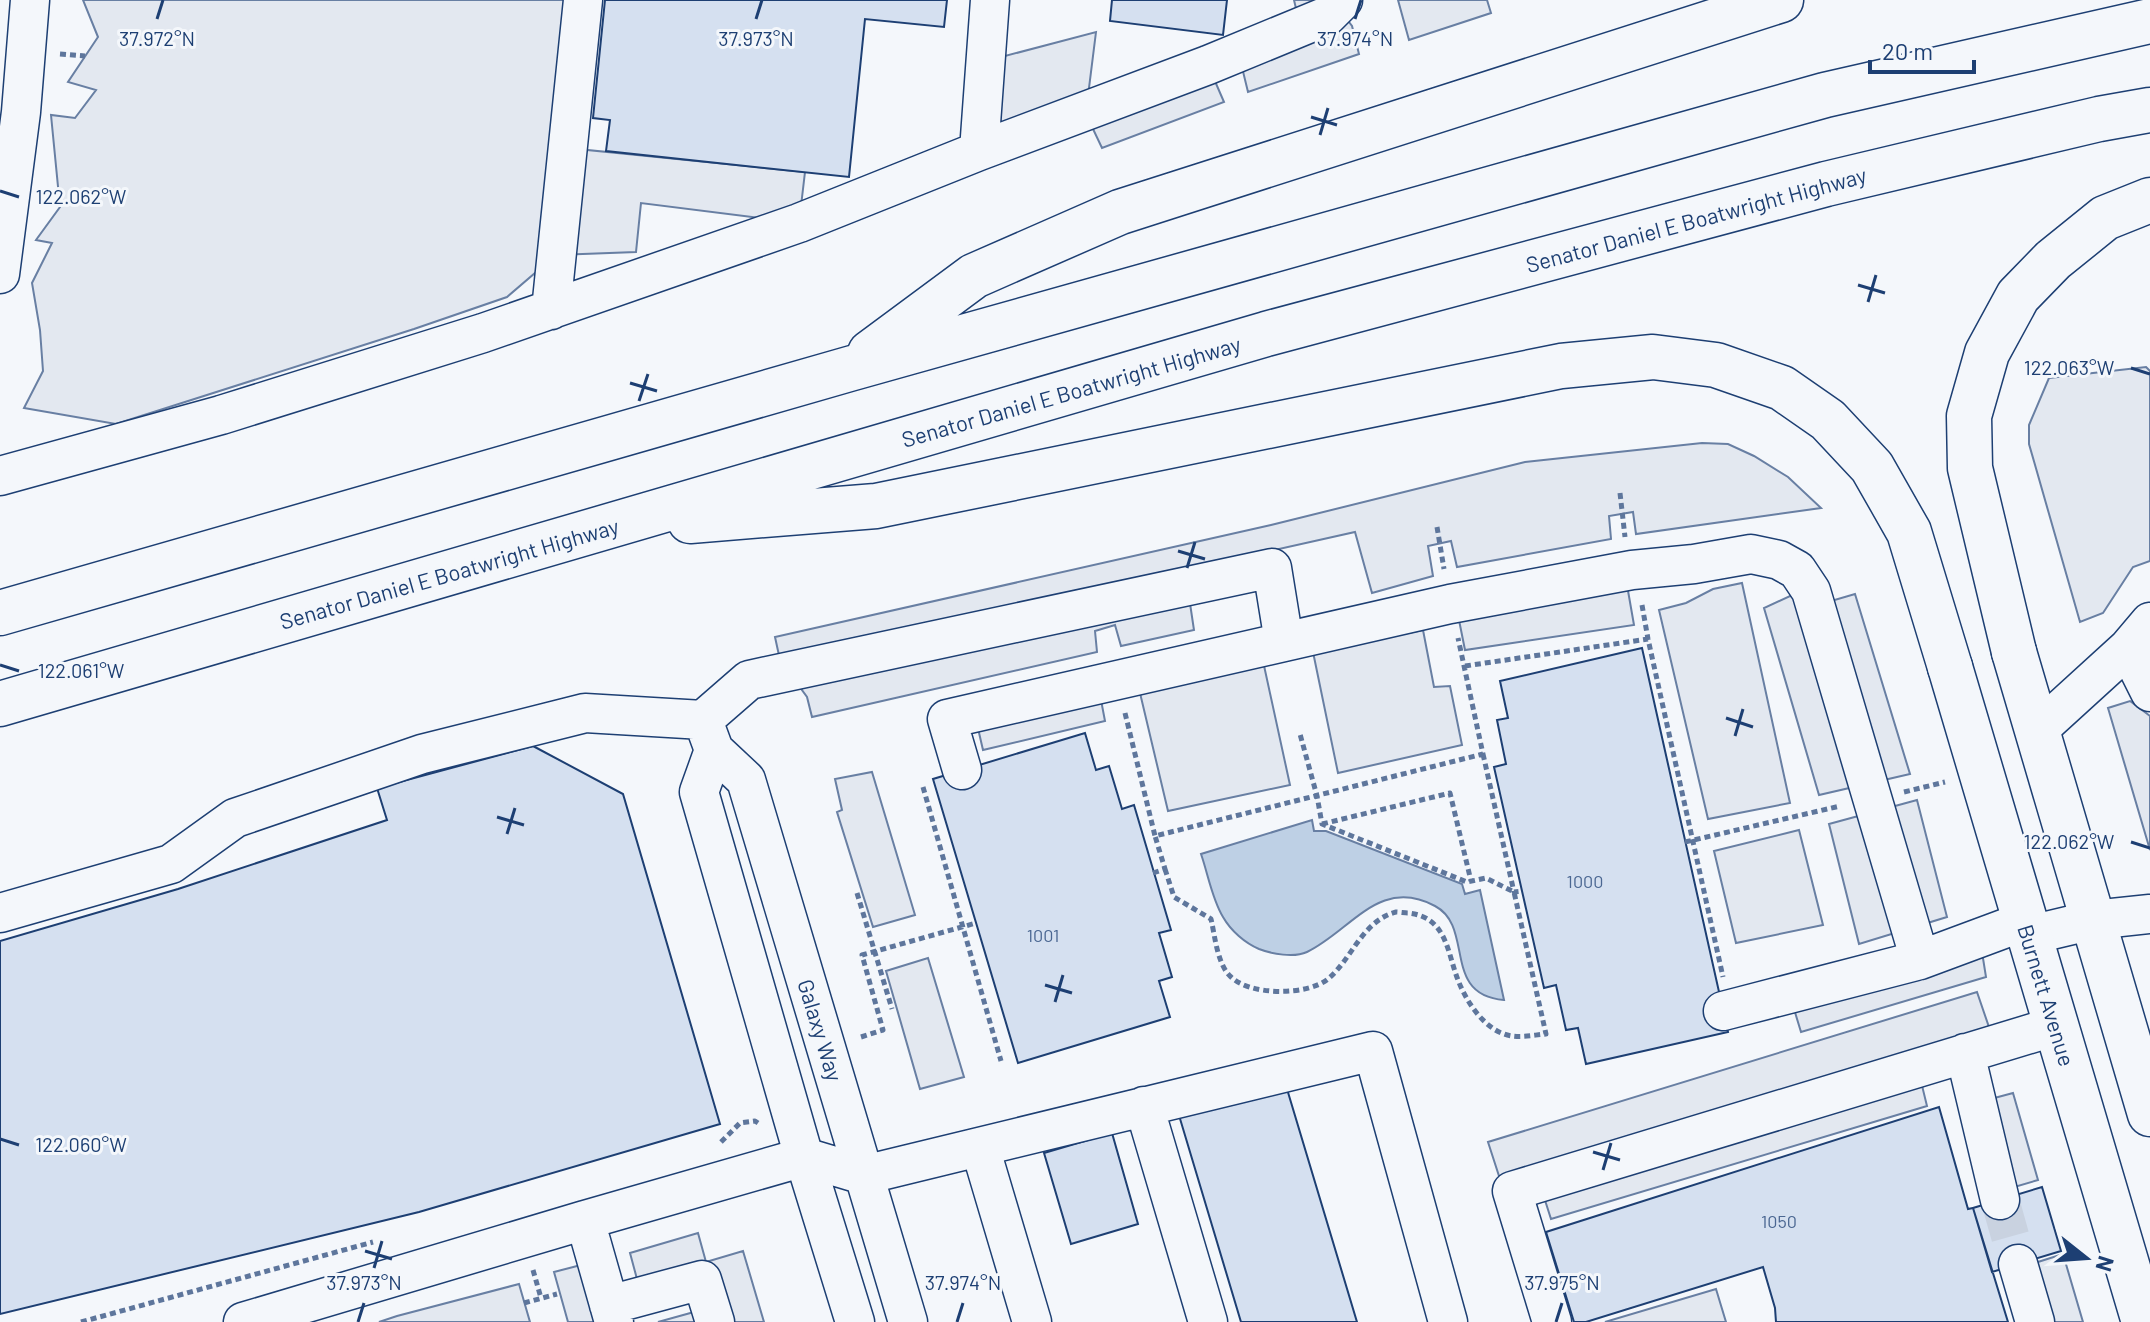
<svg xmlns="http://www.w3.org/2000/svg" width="2150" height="1322" font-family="Barlow,sans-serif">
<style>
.parking{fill:#e3e8f0;stroke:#687fa3;stroke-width:2}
.water{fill:#bed0e5;stroke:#687fa3;stroke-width:2}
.building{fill:#d5e0f0;stroke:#1d3f73;stroke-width:2}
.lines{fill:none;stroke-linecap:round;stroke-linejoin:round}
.minor-tunnel{stroke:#c9d2e0;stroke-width:38;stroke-dasharray:38 19;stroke-linecap:butt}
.minor-casing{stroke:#1d3f73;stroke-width:41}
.major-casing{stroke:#1d3f73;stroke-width:47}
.highway-casing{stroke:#1d3f73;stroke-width:47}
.path{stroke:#5e769c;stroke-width:5;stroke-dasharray:6 4;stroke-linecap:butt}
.minor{stroke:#f4f7fb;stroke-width:38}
.major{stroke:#f4f7fb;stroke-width:44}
.highway{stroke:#f4f7fb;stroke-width:44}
.ticks{fill:none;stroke:#1d3f73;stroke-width:3}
.labels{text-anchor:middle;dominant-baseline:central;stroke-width:6;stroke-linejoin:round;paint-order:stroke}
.number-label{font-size:18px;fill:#4b6792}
.street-label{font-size:22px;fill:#1d3f73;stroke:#f4f7fb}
.ticks-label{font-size:20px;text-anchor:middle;fill:#1d3f73;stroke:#f4f7fb;stroke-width:6;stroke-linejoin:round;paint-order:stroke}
</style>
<rect width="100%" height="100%" fill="#f4f7fb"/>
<!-- parking -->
<path class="parking" d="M83,0H583L568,148L805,172L799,223L641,203L636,252L556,255L507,297L414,329L116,424L24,408L43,371L40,330L32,283L52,243L36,240L60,207L51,115L75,118L96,90L68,82L98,37Z
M1294,0H1332L1352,26L1359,54L1248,92L1239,55L1302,34Z
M1398,0H1487L1491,13L1409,40Z
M1096,32L1086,112L1208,65L1224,102L1102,148L1085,112L979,151L986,61Z
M2146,367L2150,371V561L2133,567L2103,613L2080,622L2029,444V425L2049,378Z
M1702,443L1728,444L1754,456L1788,477L1821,508L1636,534L1633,512L1609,516L1611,539L1457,567L1451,541L1428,546L1433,576L1372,593L1355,532L1185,570L1194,630L1121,646L1115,625L1095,631L1097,652L812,717L807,697L780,660L775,637L1271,525L1525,462Z
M1742,583L1790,803L1708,819L1659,610L1686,603L1713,589Z
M1627,585L1634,625L1465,650L1458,615Z
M1855,594L1910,774L1819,795L1764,608L1790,596L1821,604Z
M1423,630L1434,687L1450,686L1462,745L1338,773L1313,652Z
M1263,661L1290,785L1168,811L1140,693Z
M1101,700L1105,721L983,750L977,724Z
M2130,701L2150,716V850L2108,708Z
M872,772L915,915L873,927L837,812L842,810L835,779Z
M1917,800L1947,917L1859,944L1829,824Z
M1799,830L1823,925L1736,943L1714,851Z
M1982,952L1986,977L1801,1032L1794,1009Z
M928,958L964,1077L920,1089L886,971Z
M1977,992L1991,1033L1916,1061L1927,1106L1551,1219L1543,1194L1499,1176L1488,1142Z
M2013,1093L2038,1180L1994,1193L1972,1104Z
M698,1233L706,1262L743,1251L764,1322H658L694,1312L682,1269L637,1279L630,1253Z
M2063,1254L2083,1322H2038L2022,1267Z
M581,1265L596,1322H568L554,1272Z
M519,1284L530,1322H379L397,1316Z
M1716,1289L1726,1322H1605Z"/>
<!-- water -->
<path class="water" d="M1312,820L1314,831H1326L1462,884L1465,894L1480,890L1504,1000C1441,995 1475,927 1435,906C1379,876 1351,931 1307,952C1294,958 1272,954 1259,949C1245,943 1231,931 1223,917C1212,899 1208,874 1201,854Z"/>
<!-- building -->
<path class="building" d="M605,0H947L944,27L865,19L849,177L606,151L610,120L593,118Z
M1112,0H1227L1223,35L1110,21Z
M1642,648L1728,1032L1586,1064L1578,1028L1566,1030L1556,985L1544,988L1522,891L1494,767L1506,764L1497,720L1508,718L1500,681Z
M1085,733L1096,770L1109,766L1122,809L1134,805L1171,930L1159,933L1172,977L1159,981L1170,1017L1018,1063L933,779Z
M533,746L623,794L720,1124L419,1212L0,1314V941L178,889L387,820L377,788Z
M1284,1079L1357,1322H1241L1178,1112Z
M1939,1107L1968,1209L1973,1208L2008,1322H1776L1775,1308L1763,1267L1586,1322H1574L1546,1232Z
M1112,1133L1138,1224L1071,1244L1044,1153Z
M2042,1187L2061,1251L1992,1272L1973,1208Z"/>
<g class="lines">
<!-- minor-tunnel -->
<path class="minor-tunnel" d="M2000,1200L2018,1264"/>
<!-- minor casing -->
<g class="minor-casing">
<path id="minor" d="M979,151L990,0
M0,274L21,112L30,0
M551,310L583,0
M0,476L221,415L483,333L799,223L979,151L1208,65L1327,16L1343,0
M2150,622L2128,648L2150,692
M703,720L714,750L746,780L908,1322
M2038,730L2128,648
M714,750L699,792L804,1157L855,1322
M962,770L947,719L1450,604L1632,570L1694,564L1751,554L1779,560L1797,570L1811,591L1920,960L1723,1011
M0,913L171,864L235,818L422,754L585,713L703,720L749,680L1272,568L1284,642
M2030,935L2093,920L2150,914
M1920,960L2025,921
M1965,1053L2000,1200
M1144,1106L1208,1322
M980,1147L1032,1322
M2018,1264L2035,1322
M609,1305L702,1280L715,1322
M243,1322L585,1220
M614,1322L585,1220L804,1157L864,1175L1373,1051L1448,1322
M1552,1322L1512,1191L2056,1026"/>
</g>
<!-- major casing -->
<g class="major-casing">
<path id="major" d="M2014,652L2150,1114
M1950,667L2144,1322"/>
</g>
<!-- highway casing -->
<g class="highway-casing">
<path id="highway" d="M870,353L974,276L1120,212L1781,0
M690,521L876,506L1561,366L1653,357L1716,365L1782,388L1828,420L1872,467L1909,532L1950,667
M0,613L849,369L1825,95L2150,21
M2014,652L1970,468L1969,416L1987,353L2018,296L2053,260L2105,218L2150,200
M0,704L1266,334L1826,184L2099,119L2150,110"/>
</g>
<!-- path -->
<path class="path" d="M60,54L85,56
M1620,493L1625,537
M1437,527L1444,569
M1642,605L1648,639
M1465,666L1648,639L1723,977
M1125,713L1155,836L1483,754L1458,638
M1483,754L1514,892L1522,891
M923,787L1001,1061
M1904,792L1945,782
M1322,824L1450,793L1471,881
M1685,842L1840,806
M1165,869L1174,897L1211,919C1215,936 1217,963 1230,976C1249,996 1307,996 1328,979C1352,959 1362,921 1396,912C1399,912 1405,913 1408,913C1447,917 1447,952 1458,980C1466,1001 1483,1027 1504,1034C1518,1039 1532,1035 1546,1034L1514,892L1486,878L1467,882L1322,824L1317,796L1300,734
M1153,873L1165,869L1155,836
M857,893L892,1009
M861,1037L883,1030L862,955L976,923
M721,1142L740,1123L755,1121L758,1123
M533,1270L541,1298
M524,1303L557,1294
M81,1322L373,1242"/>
<!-- minor -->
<use href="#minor" class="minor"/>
<!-- major -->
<use href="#major" class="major"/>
<!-- highway -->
<use href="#highway" class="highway"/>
</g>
<!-- ticks -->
<path class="ticks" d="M157,19L163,0M756,19L762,0M1355,19L1361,0M1311,117L1337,125M1320,135L1328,108M0,191L19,197M1858,285L1885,293M1868,302L1876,275M2131,368L2150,374M630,383L657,391M639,401L648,374M1178,551L1205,559M1187,568L1195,542M0,665L19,671M1726,718L1753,727M1735,736L1743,709M497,817L524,825M507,834L515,808M2131,842L2150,848M1045,985L1072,993M1055,1002L1063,975M0,1139L19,1145M1593,1152L1620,1160M1603,1170L1611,1143M365,1251L392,1259M374,1268L382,1241M358,1322L364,1303M957,1322L963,1303M1556,1322L1562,1303"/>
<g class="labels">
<!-- number labels -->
<g class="number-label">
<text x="1585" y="881">1000</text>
<text x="1043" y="935">1001</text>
<text x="1779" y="1221">1050</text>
</g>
<!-- street labels -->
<g class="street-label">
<text transform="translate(1696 219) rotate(-15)">Senator Daniel E Boatwright Highway</text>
<text transform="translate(1071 391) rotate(-16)">Senator Daniel E Boatwright Highway</text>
<text transform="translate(449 573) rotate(-16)">Senator Daniel E Boatwright Highway</text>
<text transform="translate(2047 995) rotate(73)">Burnett Avenue</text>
<text transform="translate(821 1030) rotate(73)">Galaxy Way</text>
</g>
</g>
<g class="ticks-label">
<text x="157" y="46">37.972°N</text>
<text x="756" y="46">37.973°N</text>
<text x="1355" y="46">37.974°N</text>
<text x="81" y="204">122.062°W</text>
<text x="2069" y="375">122.063°W</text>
<text x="81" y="678">122.061°W</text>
<text x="2069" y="849">122.062°W</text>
<text x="81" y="1152">122.060°W</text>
<text x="364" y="1290">37.973°N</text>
<text x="963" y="1290">37.974°N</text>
<text x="1562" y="1290">37.975°N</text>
</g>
<!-- north arrow -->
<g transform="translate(2086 1258) rotate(107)" stroke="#f4f7fb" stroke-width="6" paint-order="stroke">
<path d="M0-6L14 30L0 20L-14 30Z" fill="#1d3f73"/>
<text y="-12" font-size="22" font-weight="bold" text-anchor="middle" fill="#1d3f73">N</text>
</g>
<!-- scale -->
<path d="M1870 60v12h104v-12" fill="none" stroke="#1d3f73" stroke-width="4"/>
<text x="1882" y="60" font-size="24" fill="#1d3f73" stroke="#f4f7fb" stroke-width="6" paint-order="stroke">20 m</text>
</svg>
